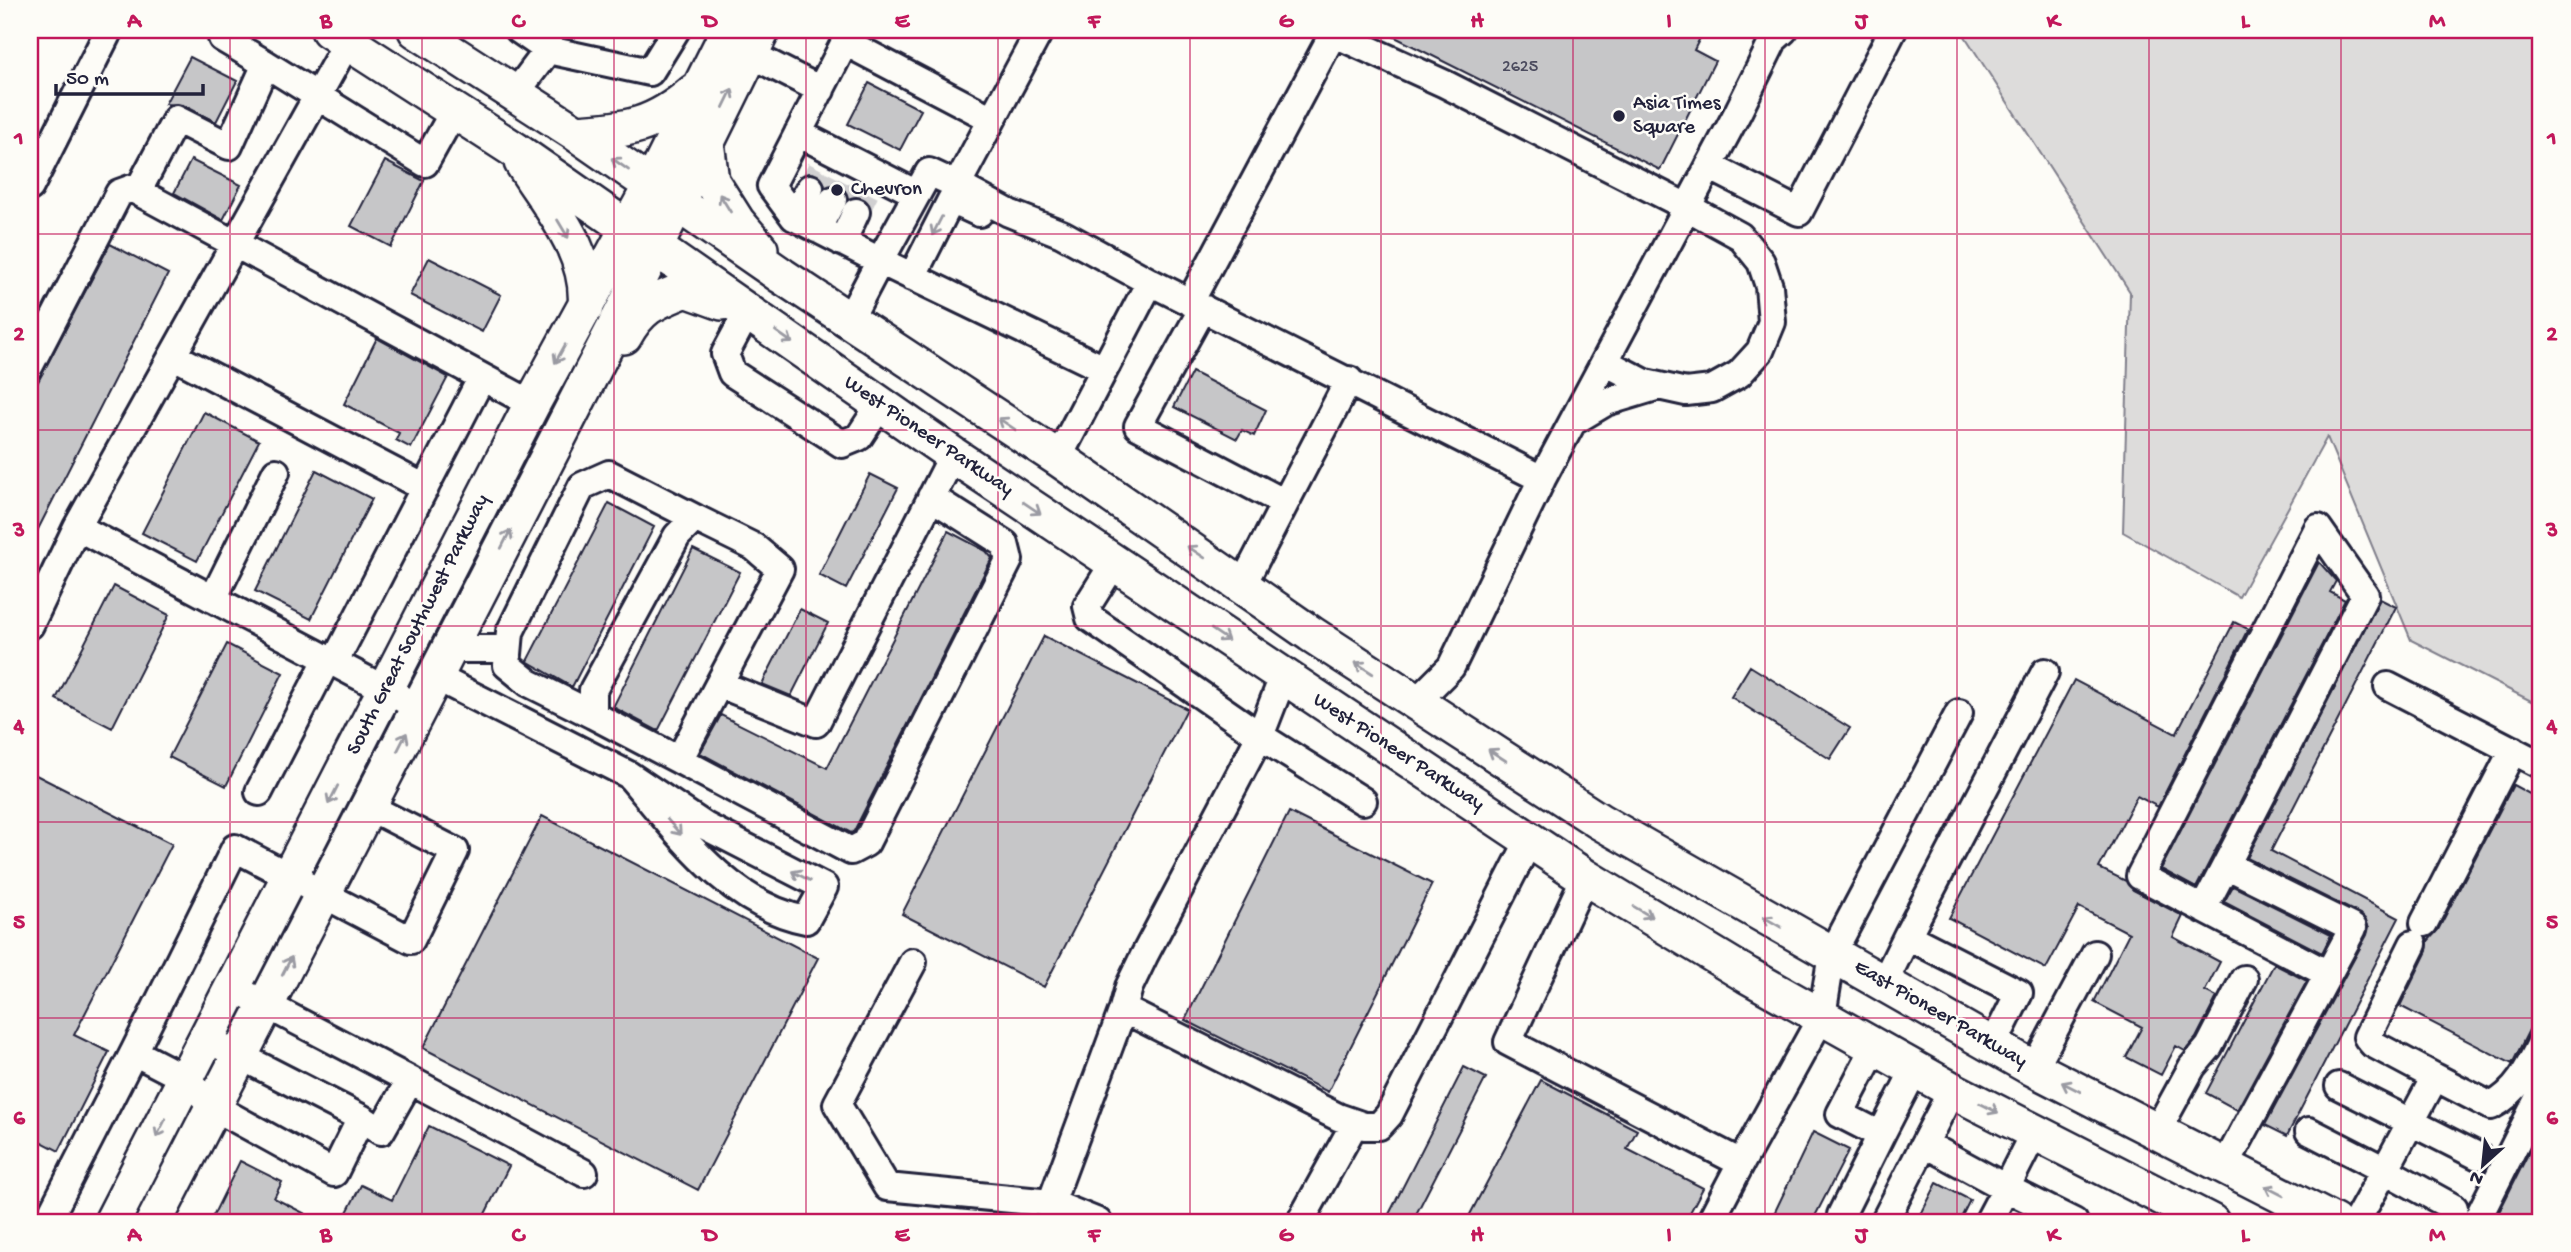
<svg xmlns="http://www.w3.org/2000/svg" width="2571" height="1252" font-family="'Gochi Hand',sans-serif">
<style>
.green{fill:#dddcdb;stroke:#807f8b;stroke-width:2}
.building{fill:#c6c6c8;stroke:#22223b;stroke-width:2}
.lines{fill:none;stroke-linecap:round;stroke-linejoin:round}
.minor-tunnel{stroke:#d1d0d1;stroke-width:26;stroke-dasharray:26 13;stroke-linecap:butt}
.minor-casing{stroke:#22223b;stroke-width:32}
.major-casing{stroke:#22223b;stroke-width:40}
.minor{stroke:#fdfcf7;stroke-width:26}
.major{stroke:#fdfcf7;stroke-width:35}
.oneway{stroke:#9a9aa2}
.grid{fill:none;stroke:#c2185b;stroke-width:2;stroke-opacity:0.55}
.poi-dot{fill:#22223b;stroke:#fdfcf7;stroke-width:2.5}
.labels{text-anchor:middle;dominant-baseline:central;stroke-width:5;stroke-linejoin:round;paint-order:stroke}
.number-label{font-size:18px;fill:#4b4b5e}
.poi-label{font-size:21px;fill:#22223b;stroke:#fdfcf7;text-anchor:start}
.street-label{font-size:21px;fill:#22223b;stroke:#fdfcf7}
.neatline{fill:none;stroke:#c2185b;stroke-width:2.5}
.grid-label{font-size:23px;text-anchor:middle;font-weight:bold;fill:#c2185b}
</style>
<rect width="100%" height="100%" fill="#fdfcf7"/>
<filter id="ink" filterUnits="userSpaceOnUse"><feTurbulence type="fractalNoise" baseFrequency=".0143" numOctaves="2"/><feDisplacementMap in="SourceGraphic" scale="14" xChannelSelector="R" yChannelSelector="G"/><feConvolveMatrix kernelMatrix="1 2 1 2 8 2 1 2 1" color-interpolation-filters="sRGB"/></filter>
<g filter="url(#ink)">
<!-- green -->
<path class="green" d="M1961,30H2541V706L2411,640L2327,437L2239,597L2123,532L2130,292Z"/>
<!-- building -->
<path class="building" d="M1381,30H1704L1694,50L1715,61L1660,170Z
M190,57L237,81L216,122L183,105L165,104Z
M869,83L921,110L900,150L848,124Z
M191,160L241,185L223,220L174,193Z
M385,161L424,181L391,247L351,226Z
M110,244L168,274L30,545V397Z
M429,258L501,295L482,332L410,295Z
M377,338L448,377L411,448L396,440L399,433L344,404Z
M1192,372L1266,410L1254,436L1242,430L1237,439L1174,407Z
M204,412L259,441L197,561L142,533Z
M316,470L372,499L311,619L255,591Z
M870,474L898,488L846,589L819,575Z
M609,503L654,527L572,687L527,661Z
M948,531L986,551L992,558L854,831L851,833L700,753L721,715L827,768Z
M693,549L740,572L658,731L613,707Z
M2319,562L2336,581L2330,592L2345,600L2196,888L2161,869Z
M114,586L169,615L112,728L56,699Z
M2380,599L2396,607L2271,851L2399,918L2287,1136L2265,1125L2367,935L2369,927L2360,914L2247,858Z
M800,609L828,623L791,696L762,684Z
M2234,622L2248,629L2158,807L2137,796L2099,868L2126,881L2133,890L2183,916L2173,937L2220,962L2205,991L2217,997L2196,1038L2185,1051L2176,1046L2161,1075L2126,1057L2142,1027L2094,1002L2129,933L2079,907L2046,969L1949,918L2074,680L2176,734Z
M1044,636L1187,709L1044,987L902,914Z
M227,644L283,673L226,786L169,757Z
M1750,666L1850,728L1830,759L1731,697Z
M30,772L172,844L74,1035L109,1052L59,1151L30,1136Z
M2513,785L2541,800V1006L2512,1064L2400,1006L2427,951L2428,941L2438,930Z
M1289,812L1432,884L1328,1092L1185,1020Z
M542,816L818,958L698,1190L423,1048Z
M2233,886L2331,935L2322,953L2224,902Z
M2274,964L2307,981L2237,1110L2206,1093Z
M1464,1067L1486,1078L1412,1222H1385Z
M1541,1080L1637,1130L1627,1149L1703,1188L1685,1222H1466Z
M429,1126L509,1166L481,1222H342L361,1185L392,1200Z
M2541,1128V1222H2494Z
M1813,1132L1849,1150L1812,1222H1770Z
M240,1161L282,1182L274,1198L321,1222H210Z
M1937,1183L1970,1200L1959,1222H1917Z"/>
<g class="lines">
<!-- minor-tunnel -->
<path class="minor-tunnel" d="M810,188L820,169
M833,200L843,181
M856,212L866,192"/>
<!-- minor casing -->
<g class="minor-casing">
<path id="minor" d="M519,30L548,50L650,72L676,30
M852,30L845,42L992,119
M1040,30L957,185L1009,213L1062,234L1150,282L1542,479
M1326,30L1445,84L1687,207L1740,236L1761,262L1769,286L1772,322L1760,351L1739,374L1712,389L1686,392L1645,383L1605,362
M845,42L771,186L794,217L880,261L849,320
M750,54L821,90
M266,64L425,163L454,111
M515,94L548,50
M798,133L917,194
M1709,166L1799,212L1893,30
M957,185L929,172L880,261L1104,369
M30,187L109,30
M133,189L532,404
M794,217L810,188
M817,229L833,200
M842,242L856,212
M912,277L951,200L979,213
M1190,302L1334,32
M1203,308L1138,426L1285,503
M748,311L725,354L732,373L842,444L859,437L880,405
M174,356L425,488
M30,365L119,193L141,185L176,119L229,146L266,64L222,38L226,30
M1574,421L1606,402L1659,386
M1058,458L1150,282
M77,527L348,41
M1114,563L1087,606L1090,618L1260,736L1363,801
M1243,584L1349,380
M213,599L276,472
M30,625L77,527L420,708
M450,649H508
M334,663L482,377
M436,677L629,775L705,826L824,887L806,920C728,905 677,831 629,775
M1283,677L1260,736L1144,956L1129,987L1123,1009L1338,1117L1364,1126H1379L1389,1115L1530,839
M719,684L780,569L754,547L695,518L677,536L593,690V715L679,760L719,684L816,723L953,455
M2388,686L2541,765
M1416,702L1451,667L1542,479L1738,112L1774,39L1784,30
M593,715L529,683L507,665L510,632L582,486L609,474L695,518
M679,760L851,851L866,843L1009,560L1005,544L931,497
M259,792L327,660
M1585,877L1508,1042L1741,1163L1822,1016L1832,954L1959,713
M2203,909L2226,865
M2424,923L2513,750
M1907,936L2045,672
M2413,944L2367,1037L2373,1044L2435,1077
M913,962L837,1104L887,1187L1051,1203L1098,1222
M1884,983L1907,936L2019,993L1993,1045
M234,988L410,1080L381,1131L361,1118
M207,1039L361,1118L334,1173L214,1107L186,1079L134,1052L235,848L411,940L455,851L369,807
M2034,1068L2095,954
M410,1080L584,1173
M2339,1086L2478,1156
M2035,1131L2006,1188L2074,1222
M2157,1131L2192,1067L2209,1047L2244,979
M2309,1131L2385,1170L2356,1222
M1881,1135L1915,1069
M1925,1144L2006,1188L1988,1222
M2225,1166L2353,928L2226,865L2365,595L2318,528L2140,876L2328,974
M1051,1203L1123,1009
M2454,1208L2385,1170L2435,1077L2491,1106C2517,1093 2529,1068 2541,1043
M1841,1215L1881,1135L1840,1114L1876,1045
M47,1222L134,1052
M1300,1222L1355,1123
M1710,1222L1741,1163
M1884,1222L1952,1090
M2476,1222L2541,1093"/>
</g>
<!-- major casing -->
<g class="major-casing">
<path id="major" d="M329,30L515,150L953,455L1585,877L1747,975L1952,1090L2211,1222
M416,30L576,133L782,276L1058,458L1311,634L1599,821L2027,1065L2334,1222
M576,133C628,130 653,127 694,92
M706,142L711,181L737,222L760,249
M522,162C549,206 591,252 586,307
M624,336C641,306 654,302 686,289L722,302
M112,1222L532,404L651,186L729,30
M154,1222L627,304L762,30"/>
</g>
<!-- minor -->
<use href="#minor" class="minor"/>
<!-- major -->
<use href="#major" class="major"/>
</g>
<!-- one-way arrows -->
<defs><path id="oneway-shaft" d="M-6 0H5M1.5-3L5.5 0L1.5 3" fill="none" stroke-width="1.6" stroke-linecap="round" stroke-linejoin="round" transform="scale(1.75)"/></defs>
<g class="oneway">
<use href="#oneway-shaft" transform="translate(728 98) rotate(-64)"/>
<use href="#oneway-shaft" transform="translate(620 164) rotate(-145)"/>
<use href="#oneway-shaft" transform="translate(725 203) rotate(-122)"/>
<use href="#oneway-shaft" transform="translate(937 226) rotate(117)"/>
<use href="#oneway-shaft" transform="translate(563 229) rotate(59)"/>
<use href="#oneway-shaft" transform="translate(784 337) rotate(35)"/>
<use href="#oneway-shaft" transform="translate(560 354) rotate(119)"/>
<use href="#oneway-shaft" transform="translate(1007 424) rotate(-146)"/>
<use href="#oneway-shaft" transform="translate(1032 508) rotate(34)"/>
<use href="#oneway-shaft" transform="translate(506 539) rotate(-63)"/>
<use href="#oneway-shaft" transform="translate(1196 552) rotate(-146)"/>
<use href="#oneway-shaft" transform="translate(1220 635) rotate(34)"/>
<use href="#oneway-shaft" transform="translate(1364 668) rotate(-147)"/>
<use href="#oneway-shaft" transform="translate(402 742) rotate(-63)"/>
<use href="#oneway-shaft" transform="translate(1497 755) rotate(-147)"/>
<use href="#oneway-shaft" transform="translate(333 795) rotate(117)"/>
<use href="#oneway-shaft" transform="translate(674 827) rotate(49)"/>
<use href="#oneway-shaft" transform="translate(801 876) rotate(-153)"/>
<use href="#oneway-shaft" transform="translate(1643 912) rotate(31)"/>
<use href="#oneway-shaft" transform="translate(1772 922) rotate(-150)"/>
<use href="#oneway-shaft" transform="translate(287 966) rotate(-63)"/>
<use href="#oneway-shaft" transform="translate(2071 1087) rotate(-153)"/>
<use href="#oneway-shaft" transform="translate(1989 1108) rotate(27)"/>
<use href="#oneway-shaft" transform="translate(161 1128) rotate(117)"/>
<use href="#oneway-shaft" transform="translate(2274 1191) rotate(-153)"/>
</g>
</g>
<!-- grid -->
<path class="grid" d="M230,30V1222M422,30V1222M614,30V1222M806,30V1222M998,30V1222M1190,30V1222M1381,30V1222M1573,30V1222M1765,30V1222M1957,30V1222M2149,30V1222M2341,30V1222M30,234H2541M30,430H2541M30,626H2541M30,822H2541M30,1018H2541"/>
<!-- markers -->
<g class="poi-dot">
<circle cx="1619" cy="116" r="7"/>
<circle cx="837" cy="190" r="7"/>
</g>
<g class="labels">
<!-- number labels -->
<g class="number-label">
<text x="1520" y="67">2625</text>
</g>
<!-- poi labels -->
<g class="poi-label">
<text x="1633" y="104">Asia Times<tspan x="1633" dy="24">Square</tspan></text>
<text x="851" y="190">Chevron</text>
</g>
<!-- street labels -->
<g class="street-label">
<text transform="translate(928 437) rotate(34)">West Pioneer Parkway</text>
<text transform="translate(419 625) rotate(-63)">South Great Southwest Parkway</text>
<text transform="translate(1398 753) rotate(33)">West Pioneer Parkway</text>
<text transform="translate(1940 1015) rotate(30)">East Pioneer Parkway</text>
</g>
</g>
<!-- margin -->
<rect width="2571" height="1252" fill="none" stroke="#fdfcf7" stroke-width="77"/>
<!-- north arrow -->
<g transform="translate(2483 1165) rotate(207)" stroke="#fdfcf7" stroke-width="5" paint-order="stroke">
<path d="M0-5L12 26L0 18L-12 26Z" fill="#22223b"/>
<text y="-10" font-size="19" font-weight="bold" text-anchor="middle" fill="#22223b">N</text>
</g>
<!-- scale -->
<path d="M56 84v10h147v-10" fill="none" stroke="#22223b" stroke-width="3.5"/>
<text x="66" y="84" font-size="21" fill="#22223b" stroke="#fdfcf7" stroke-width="5" paint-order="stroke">50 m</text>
<rect x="38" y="38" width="2494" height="1176" class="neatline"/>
<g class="grid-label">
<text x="134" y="27">A</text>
<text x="326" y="27">B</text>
<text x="518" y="27">C</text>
<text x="710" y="27">D</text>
<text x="902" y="27">E</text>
<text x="1094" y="27">F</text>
<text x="1286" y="27">G</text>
<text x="1477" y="27">H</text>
<text x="1669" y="27">I</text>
<text x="1861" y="27">J</text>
<text x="2053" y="27">K</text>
<text x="2245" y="27">L</text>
<text x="2437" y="27">M</text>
<text x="19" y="144">1</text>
<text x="2552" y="144">1</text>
<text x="19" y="340">2</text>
<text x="2552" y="340">2</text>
<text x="19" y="536">3</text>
<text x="2552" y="536">3</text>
<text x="19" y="732">4</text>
<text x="2552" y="732">4</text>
<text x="19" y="928">5</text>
<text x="2552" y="928">5</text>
<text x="19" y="1124">6</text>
<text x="2552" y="1124">6</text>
<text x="134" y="1241">A</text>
<text x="326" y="1241">B</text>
<text x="518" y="1241">C</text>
<text x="710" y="1241">D</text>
<text x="902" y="1241">E</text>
<text x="1094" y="1241">F</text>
<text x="1286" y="1241">G</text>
<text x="1477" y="1241">H</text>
<text x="1669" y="1241">I</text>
<text x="1861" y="1241">J</text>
<text x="2053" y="1241">K</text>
<text x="2245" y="1241">L</text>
<text x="2437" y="1241">M</text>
</g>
</svg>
